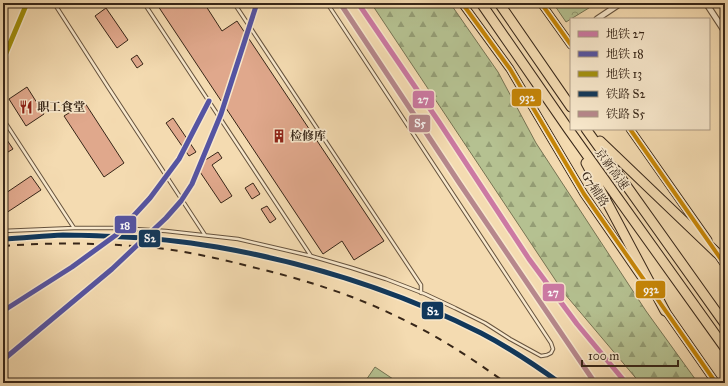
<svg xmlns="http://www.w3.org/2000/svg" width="728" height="386" font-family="'IM FELL Great Primer','Noto Serif SC',serif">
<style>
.forest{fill:url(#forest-firs);stroke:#767454}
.park{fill:url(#park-crowns);stroke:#767454}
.pitch{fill:#b5c191;stroke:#767454}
.building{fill:#e0a88c;stroke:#372618}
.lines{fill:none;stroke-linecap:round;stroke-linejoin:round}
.lane-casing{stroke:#66533e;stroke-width:4.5}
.street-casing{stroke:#66533e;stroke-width:7}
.secondary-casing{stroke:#372618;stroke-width:9}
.highway-casing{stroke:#372618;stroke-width:11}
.lane{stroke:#f8e8cc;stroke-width:2.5}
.street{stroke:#f8e8cc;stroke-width:5}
.secondary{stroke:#f8e8cc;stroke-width:7}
.highway{stroke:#f4dbb1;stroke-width:9}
.rail{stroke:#372618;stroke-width:2;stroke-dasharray:7 7;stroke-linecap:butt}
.bus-1-casing{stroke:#f8e8cc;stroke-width:7}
.bus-1{stroke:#c78606;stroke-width:4}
.rail-1-casing{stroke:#f8e8cc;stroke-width:8}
.rail-2-casing{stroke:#f8e8cc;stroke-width:8}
.rail-1{stroke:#11385b;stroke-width:5}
.rail-2{stroke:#b6878c;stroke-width:5}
.metro-1-casing{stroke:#f8e8cc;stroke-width:8}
.metro-2-casing{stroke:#f8e8cc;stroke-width:8}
.metro-3-casing{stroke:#f8e8cc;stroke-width:8}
.metro-1{stroke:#cc79a3;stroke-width:5}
.metro-2{stroke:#5554a2;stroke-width:5}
.metro-3{stroke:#a2900b;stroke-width:5}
.labels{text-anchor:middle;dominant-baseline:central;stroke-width:3.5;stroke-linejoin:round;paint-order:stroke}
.poi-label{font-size:12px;font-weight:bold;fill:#372618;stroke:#f8e8cc;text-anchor:start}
.street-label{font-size:12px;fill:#372618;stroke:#f8e8cc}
.line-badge{stroke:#f8e8cc;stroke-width:1.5}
.badge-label{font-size:11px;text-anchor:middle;font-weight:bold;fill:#fff}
</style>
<defs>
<pattern id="forest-firs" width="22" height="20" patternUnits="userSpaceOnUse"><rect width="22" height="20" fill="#b5c191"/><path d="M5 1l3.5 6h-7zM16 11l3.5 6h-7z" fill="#949d75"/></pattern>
<pattern id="park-crowns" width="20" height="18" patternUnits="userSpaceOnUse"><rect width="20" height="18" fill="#b5c191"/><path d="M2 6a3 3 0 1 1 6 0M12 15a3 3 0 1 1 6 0" fill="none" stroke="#949d75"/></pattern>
</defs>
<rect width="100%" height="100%" fill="#f4dbb1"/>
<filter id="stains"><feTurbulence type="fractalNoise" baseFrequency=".005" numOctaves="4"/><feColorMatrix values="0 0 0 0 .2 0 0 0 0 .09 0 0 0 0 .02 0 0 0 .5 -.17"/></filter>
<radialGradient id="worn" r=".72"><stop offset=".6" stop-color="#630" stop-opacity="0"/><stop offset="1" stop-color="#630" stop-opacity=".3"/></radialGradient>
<!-- forest -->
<path class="forest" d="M371,3H450L498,72L536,143L646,311L698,383H640L564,293Z"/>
<!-- park -->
<path class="park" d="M553,3H597L566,22Z"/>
<!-- pitch -->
<path class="pitch" d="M375,367L399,383H364Z"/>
<!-- building -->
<path class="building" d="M156,3H204L222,31L237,21L384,241L354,260L342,241L323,254Z
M106,8L128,40L117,48L95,16Z
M137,55L143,64L137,68L131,59Z
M27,87L44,114L26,126L9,99Z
M85,103L124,163L104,177L64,116Z
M173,118L196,152L189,156L166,123Z
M3,134L13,149L3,155Z
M218,152L222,158L212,165L232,196L221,203L196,166Z
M31,176L41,190L3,215V195Z
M253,183L260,194L252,199L245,188Z
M267,206L276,219L270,223L261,209Z"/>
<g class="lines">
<!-- lane casing -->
<g class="lane-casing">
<path id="lane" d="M54,3L108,87L205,235
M144,3L311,256
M234,3L421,285V293
M3,119L74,228
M3,231L74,228H118L166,231L238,239L311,256L352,268L386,279L425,294L455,308L485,323L510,339L541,356L547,355L551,353L553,349L551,343L327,3"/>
</g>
<!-- street casing -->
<g class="street-casing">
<path id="street" d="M706,3L725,32
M597,19L621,3"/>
</g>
<!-- secondary casing -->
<g class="secondary-casing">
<path id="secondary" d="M462,3L510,69L584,194L646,284
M541,3L571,45
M630,129L708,240
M714,249L725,265
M663,307L716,383"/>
</g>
<!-- highway casing -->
<g class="highway-casing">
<path id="highway" d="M481,3L569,130L725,348
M499,3L571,107
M586,129L725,324
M600,141L717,253
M586,163L665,311"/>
</g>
<!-- lane -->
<use href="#lane" class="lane"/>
<!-- street -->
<use href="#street" class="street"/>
<!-- secondary -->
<use href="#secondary" class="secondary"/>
<!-- highway -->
<use href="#highway" class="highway"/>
<!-- rail -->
<path class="rail" d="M3,246C55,242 106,243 157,248C193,252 229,261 264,270C313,282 361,298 406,321C441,338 474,360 506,383"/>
<!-- bus-1 casing -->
<g class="bus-1-casing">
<path id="bus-1" d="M462,3L510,69L584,194L716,383
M541,3L571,45
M630,129L725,265"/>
</g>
<!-- bus-1 -->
<use href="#bus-1" class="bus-1"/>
<!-- rail-1 casing -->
<g class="rail-1-casing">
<path id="rail-1" d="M3,239C23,238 43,236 63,235C83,235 104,236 124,237C155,238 186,242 217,247C308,263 398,291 481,333C508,347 535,365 560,383"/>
</g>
<!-- rail-2 casing -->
<g class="rail-2-casing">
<path id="rail-2" d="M340,3L460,184L595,383"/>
</g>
<!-- rail-1 -->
<use href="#rail-1" class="rail-1"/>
<!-- rail-2 -->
<use href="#rail-2" class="rail-2"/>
<!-- metro-1 casing -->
<g class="metro-1-casing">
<path id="metro-1" d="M358,3L439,122L529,259L577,324L626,383"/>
</g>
<!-- metro-2 casing -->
<g class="metro-2-casing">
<path id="metro-2" d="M3,311L72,267L116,235L150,198L179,159L209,101
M3,360L112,269L166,218L181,201L192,184L221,114L257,3"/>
</g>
<!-- metro-3 casing -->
<g class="metro-3-casing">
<path id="metro-3" d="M3,60L27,3"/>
</g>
<!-- metro-1 -->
<use href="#metro-1" class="metro-1"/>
<!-- metro-2 -->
<use href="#metro-2" class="metro-2"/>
<!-- metro-3 -->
<use href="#metro-3" class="metro-3"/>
</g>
<!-- icons -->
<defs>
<g id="restaurant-bare" transform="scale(1.08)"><path d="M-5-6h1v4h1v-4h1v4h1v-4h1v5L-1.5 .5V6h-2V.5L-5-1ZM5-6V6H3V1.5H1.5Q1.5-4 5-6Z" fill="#8f2418" stroke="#f8e8cc" stroke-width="2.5" paint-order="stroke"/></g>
<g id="building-bare" transform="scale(1.08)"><path d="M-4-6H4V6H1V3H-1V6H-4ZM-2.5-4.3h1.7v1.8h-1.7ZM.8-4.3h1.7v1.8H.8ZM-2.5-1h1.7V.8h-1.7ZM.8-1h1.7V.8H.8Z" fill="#8f2418" stroke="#f8e8cc" stroke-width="2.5" paint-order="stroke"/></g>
</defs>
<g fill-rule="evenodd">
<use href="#restaurant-bare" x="26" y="107"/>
<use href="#building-bare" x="279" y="136"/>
</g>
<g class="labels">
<!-- poi labels -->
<g class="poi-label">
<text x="37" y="107">职工食堂</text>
<text x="290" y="136">检修库</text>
</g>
<!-- street labels -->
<g class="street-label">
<text transform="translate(612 169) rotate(54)">京新高速</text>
<text transform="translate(595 189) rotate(57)">G7辅路</text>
</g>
</g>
<g class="line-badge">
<rect x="511" y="88" width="31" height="19" rx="4" fill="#c78606"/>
<rect x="412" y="90" width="23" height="19" rx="4" fill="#cc79a3"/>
<rect x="408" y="114" width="23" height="19" rx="4" fill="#b6878c"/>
<rect x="114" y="215" width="23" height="19" rx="4" fill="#5554a2"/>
<rect x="138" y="229" width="23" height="19" rx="4" fill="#11385b"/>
<rect x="635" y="280" width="31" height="19" rx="4" fill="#c78606"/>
<rect x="542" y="283" width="23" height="19" rx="4" fill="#cc79a3"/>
<rect x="421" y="301" width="23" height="19" rx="4" fill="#11385b"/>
</g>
<g class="badge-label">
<text x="527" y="101">932</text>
<text x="423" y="103">27</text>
<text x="420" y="127">S5</text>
<text x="125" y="229">18</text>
<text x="150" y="242">S2</text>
<text x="651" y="293">932</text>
<text x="553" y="296">27</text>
<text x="433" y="315">S2</text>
</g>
<!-- margin -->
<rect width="728" height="386" fill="none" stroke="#f4dbb1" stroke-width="16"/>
<rect x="4" y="4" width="720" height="378" fill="none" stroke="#372618" stroke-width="2"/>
<rect x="8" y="8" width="712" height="370" fill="none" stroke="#372618"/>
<!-- legend -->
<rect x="570" y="18" width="140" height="112" fill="#f8e8cc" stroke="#ab9a84"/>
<rect x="578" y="31" width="20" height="6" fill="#cc79a3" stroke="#ab9a84"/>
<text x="606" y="38" font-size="12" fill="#372618">地铁 27</text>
<rect x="578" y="51" width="20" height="6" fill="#5554a2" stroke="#ab9a84"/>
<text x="606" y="58" font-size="12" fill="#372618">地铁 18</text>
<rect x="578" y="71" width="20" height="6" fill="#a2900b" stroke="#ab9a84"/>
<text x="606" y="78" font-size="12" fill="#372618">地铁 13</text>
<rect x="578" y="91" width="20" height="6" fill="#11385b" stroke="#ab9a84"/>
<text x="606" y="98" font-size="12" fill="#372618">铁路 S2</text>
<rect x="578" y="111" width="20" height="6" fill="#b6878c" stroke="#ab9a84"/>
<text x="606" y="118" font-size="12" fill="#372618">铁路 S5</text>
<!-- scale -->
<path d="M582 360v6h96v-6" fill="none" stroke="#372618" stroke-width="2"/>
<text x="588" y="360" font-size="12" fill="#372618" stroke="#f8e8cc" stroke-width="3" paint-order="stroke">100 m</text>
<rect width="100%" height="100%" filter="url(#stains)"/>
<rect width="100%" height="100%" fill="url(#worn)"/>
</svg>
